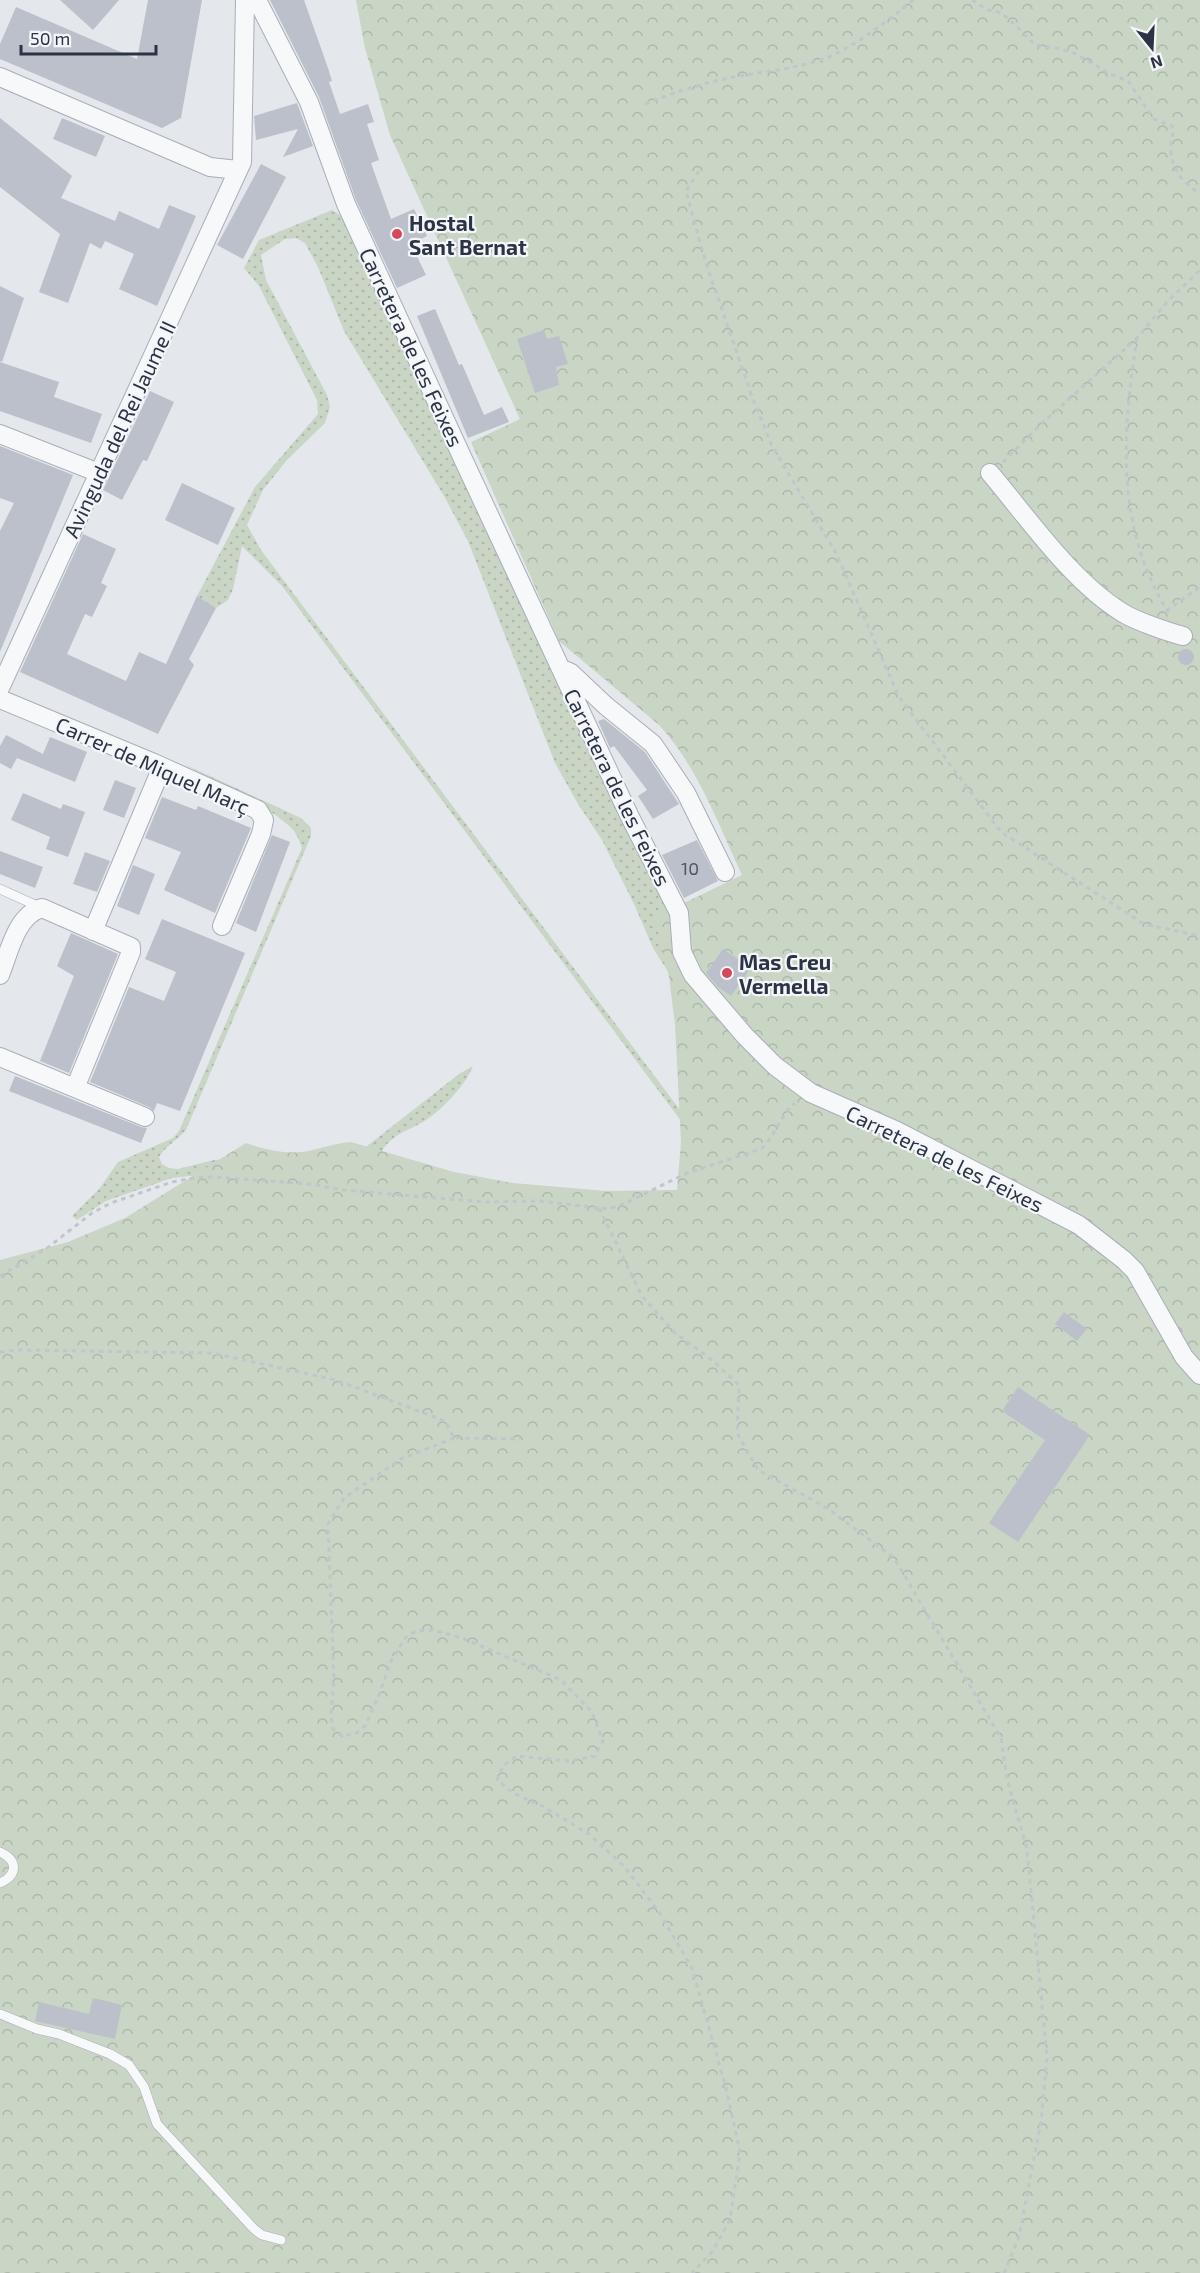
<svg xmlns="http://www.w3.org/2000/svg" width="1200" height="2273" font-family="'Exo 2',sans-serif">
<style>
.grass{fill:url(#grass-dots)}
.park{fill:url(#park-crowns)}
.building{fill:#bbc0ca}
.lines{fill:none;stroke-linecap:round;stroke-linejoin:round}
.service-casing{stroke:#a9aeb7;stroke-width:10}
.minor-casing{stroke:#a9aeb7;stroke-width:20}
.path{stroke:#c2c5cb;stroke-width:3;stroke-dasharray:4.5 4.5;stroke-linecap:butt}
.service{stroke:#f7f8fa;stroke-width:9}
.minor{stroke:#f7f8fa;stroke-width:18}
.poi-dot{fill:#d1495b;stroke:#f4f6f9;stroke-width:2}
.labels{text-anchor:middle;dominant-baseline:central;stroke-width:4.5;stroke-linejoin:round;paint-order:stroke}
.number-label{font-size:18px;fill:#4f5766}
.poi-label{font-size:21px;font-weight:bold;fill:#2b3445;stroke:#f4f6f9;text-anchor:start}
.street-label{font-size:21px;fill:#2b3445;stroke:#f4f6f9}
</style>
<defs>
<pattern id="grass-dots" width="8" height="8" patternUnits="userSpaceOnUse" patternTransform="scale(1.5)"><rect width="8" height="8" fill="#c9d6c5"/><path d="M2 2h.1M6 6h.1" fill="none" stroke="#adb8ab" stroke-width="1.8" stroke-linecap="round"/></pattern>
<pattern id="park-crowns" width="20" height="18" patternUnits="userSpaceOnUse" patternTransform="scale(1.5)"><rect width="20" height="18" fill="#c9d6c5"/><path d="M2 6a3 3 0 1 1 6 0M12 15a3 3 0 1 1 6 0" fill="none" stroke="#adb8ab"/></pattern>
</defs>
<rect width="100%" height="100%" fill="#e4e7ec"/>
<!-- grass -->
<path class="grass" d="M332,210L349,221L665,889L679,989L653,948L635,906L602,840L578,804L555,763L468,541L444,496L344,331L318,267L305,243L296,238L285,239L261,255L266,280L327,395L330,407L325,423L286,461L263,490L247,525L261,550L692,1126L711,1161L282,586L242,546L233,589L228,600L216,608L197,596L255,487L318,414L317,400L259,286L244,268L259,240Z
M184,764L301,818L311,828V836L186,1130C177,1140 166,1146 159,1157L162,1164L169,1168L178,1169L214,1160L362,1150L459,1074L473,1066C465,1086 441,1111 423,1122C403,1133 390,1135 379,1156L172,1178L106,1201L77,1220L72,1216L100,1188L118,1162L173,1138L179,1131L302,848C299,839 295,830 287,824C257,799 218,783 184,764Z"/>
<!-- park -->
<path class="park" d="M356,0H1200V2273H0V1260L68,1242L125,1218L246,1143C265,1150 289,1155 308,1151C323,1148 336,1143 351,1142L454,1172L513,1183L606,1191L677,1190L681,1142L675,1024L669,977L655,917L742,875C718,824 698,767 659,725L559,641L471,442L520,419L390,135L365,48Z"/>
<!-- building -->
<path class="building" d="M60,0H119L93,30Z
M148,0H202L181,118L162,128L0,59V44L16,7L137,59Z
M270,0H304L328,68L332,81L329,82L340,114L368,104L374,122L367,124L379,160L371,163L391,219L414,209L427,236L411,244L426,275L397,288L356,200L319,97Z
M297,103L313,146L283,157L298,129L256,140L254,116Z
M0,118L72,176L61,198L115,221L119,211L159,229L169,205L196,216L157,306L119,289L134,254L105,241L101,249L90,243L68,303L39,292L60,234L0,187Z
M62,118L105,136L96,157L53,139Z
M261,164L286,177L243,259L217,245Z
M0,286L24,298L2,362L0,361Z
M435,309L459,365L462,364L484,415L502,407L509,422L468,438L417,316Z
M544,330L547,339L559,336L568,364L556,367L559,385L535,393L517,339Z
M0,362L59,382L54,397L102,414L91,443L0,411Z
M150,391L174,402L147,461L143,460L122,500L103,490Z
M0,446L73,475L0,652V531L14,503L0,498Z
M182,483L235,508L218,545L165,520Z
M83,534L116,549L101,583L107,586L92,617L85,614L67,654L126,681L139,652L166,664L197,596L216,608L189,659L194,665L158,734L20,672Z
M1178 657a8 8 0 1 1 16 0a8 8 0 1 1-16 0Z
M604,719L645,752L679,804L653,819L638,796L647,790L614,746L610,748L598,721Z
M6,735L43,754L50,737L87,752L75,782L17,758L11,769L0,763V746Z
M115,780L136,788L124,818L103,810Z
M23,793L61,809L63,804L85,812L68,857L46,849L50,837L11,820Z
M162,797L196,810L198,806L251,828L215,913L164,890L181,852L145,838Z
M272,835L290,842L256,932L236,923Z
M697,840L718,881L684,898L662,855Z
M0,851L43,867L35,888L0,874Z
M85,852L110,861L97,892L73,884Z
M133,865L155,874L139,915L117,906Z
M162,919L245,953L180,1111L157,1103L154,1111L149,1107L90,1082L129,987L164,1001L176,972L145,959Z
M71,933L118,954L69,1073L40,1061L74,976L57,966Z
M723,949L751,968L731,996L718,987L706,973Z
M15,1076L141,1127L147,1128L141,1143L9,1091Z
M1064,1312L1087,1329L1077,1341L1055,1324Z
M1018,1387L1090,1435L1018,1542L989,1523L1045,1440L1002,1411Z
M93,1998L122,2005L115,2039L35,2021L39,2002L89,2014Z"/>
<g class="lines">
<!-- service casing -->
<g class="service-casing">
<path id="service" d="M0,889L42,908
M0,1852C18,1860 18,1875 0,1883
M0,2014L37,2029L59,2034L110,2054L129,2065L144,2087L157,2124L254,2229L262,2235L281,2240"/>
</g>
<!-- minor casing -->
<g class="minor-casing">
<path id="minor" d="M257,0L309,102L346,204L463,459L629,815L679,913L682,952L693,975L745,1036L775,1066L811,1093L897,1131L1079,1225L1124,1260L1135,1271L1184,1357L1200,1375
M0,77L210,167L238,170
M0,434L99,473
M990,473C1028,518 1072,582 1123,613C1136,621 1168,632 1183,636
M562,669L571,673L606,706L653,744L686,793L725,872
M0,688L242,162L245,0
M0,699L154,763L258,810L264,820L261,834L222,926
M93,931L162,767
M0,975C9,953 16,915 42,908L131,947V952L75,1088
M0,1057L145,1117"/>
</g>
<!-- path -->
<path class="path" d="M972,0L988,10L996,11L1008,18L1035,45L1062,49L1076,54L1110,74L1128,81L1154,119L1172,126C1175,133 1171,138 1171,145C1170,166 1181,183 1200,193
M645,104C672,93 700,84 729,78C762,71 802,69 833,55C862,41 889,20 913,0
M699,171L686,191L705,260L751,394L772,446L836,553L899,697L1001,832L1144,924L1200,936
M1137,338C1122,433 1115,526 1168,612
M1003,462L1040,425L1137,338L1167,302L1200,270
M1166,611L1200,587
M599,1208L642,1296L675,1333L712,1360L739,1385L737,1433L758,1470L827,1508L894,1558L1001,1738L1007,1779L1027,1849L1047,2057L1041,2122L1019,2237L1004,2273
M0,1276L46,1249L92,1213L111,1203L172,1182L194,1178L213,1177L310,1184L343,1190L485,1202L540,1201L608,1209L624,1204L687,1173L761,1149C776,1136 780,1115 795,1103
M0,1352L16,1350L212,1353L336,1380L445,1421L454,1438L520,1439
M454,1438L401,1459L344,1498L328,1524L334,1681L331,1714L333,1729L342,1736L355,1734L365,1726L380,1693L390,1663L405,1638L416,1631L433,1630L462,1638L561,1680L592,1712L603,1741L595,1756L570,1761L516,1756L503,1766L497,1780L513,1793L542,1806L589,1834L624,1866L659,1912L692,1968L727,2092L740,2152L730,2220L712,2252L692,2273"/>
<!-- service -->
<use href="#service" class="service"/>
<!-- minor -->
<use href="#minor" class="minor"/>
</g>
<!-- markers -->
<g class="poi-dot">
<circle cx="397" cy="234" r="6"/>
<circle cx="727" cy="973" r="6"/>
</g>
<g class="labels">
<!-- number labels -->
<g class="number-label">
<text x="690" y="868">10</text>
</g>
<!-- poi labels -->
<g class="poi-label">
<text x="409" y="222">Hostal<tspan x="409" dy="24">Sant Bernat</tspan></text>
<text x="739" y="961">Mas Creu<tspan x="739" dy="24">Vermella</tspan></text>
</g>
<!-- street labels -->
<g class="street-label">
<text transform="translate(412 347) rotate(65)">Carretera de les Feixes</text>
<text transform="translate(119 429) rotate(-65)">Avinguda del Rei Jaume II</text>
<text transform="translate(153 765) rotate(24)">Carrer de Miquel Març</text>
<text transform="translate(618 787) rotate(64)">Carretera de les Feixes</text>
<text transform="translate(945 1158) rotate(26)">Carretera de les Feixes</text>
</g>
</g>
<!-- north arrow -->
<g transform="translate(1152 48) rotate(162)" stroke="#f4f6f9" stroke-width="4.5" paint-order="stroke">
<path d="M0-4.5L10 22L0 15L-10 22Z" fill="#2b3445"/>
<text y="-9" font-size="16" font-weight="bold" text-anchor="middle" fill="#2b3445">N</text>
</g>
<!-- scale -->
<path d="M21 45v9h135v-9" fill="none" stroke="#2b3445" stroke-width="3"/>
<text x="30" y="45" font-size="18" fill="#2b3445" stroke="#f4f6f9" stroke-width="4.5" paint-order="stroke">50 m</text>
</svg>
